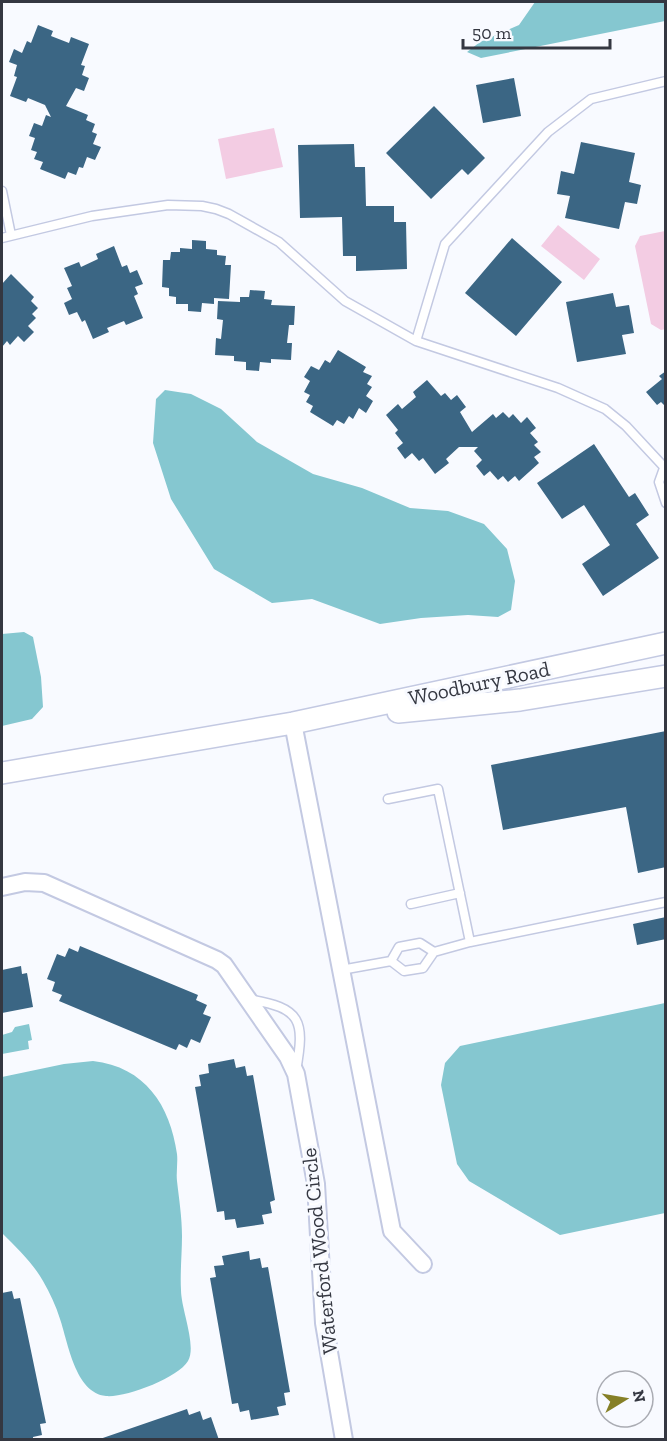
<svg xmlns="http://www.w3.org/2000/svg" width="667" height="1441" font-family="'Zilla Slab',serif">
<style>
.park{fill:#f3cce3}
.water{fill:#85c7d0}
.building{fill:#3b6684}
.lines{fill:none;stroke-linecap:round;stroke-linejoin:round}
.service-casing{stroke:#c3c9e2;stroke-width:11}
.minor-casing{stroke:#c3c9e2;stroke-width:20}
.tertiary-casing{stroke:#c3c9e2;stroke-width:24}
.service{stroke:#fff;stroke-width:8}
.minor{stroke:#fff;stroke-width:16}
.tertiary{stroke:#fff;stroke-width:21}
.labels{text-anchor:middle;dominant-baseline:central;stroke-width:6;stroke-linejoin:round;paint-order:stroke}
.street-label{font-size:21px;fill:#343741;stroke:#f8faff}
</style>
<rect width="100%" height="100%" fill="#f8faff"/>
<!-- park -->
<path class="park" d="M274,128L283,167L226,179L218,139Z
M558,225L600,259L584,280L541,246Z
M665,231L666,329L661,330L651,324L635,246L640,236Z"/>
<!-- water -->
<path class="water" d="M535,2H665V21L481,58L467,52L480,42L519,25Z
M165,390L191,394L221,409L257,442L313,474L362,488L410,508L448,511L484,524L507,549L515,581L511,610L498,617L468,615L421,618L380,624L312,599L272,603L214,569L171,499L153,443L156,399Z
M24,632L33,637L41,677L43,707L32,719L2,726V634Z
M665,1003V1213L560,1235L469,1181L457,1164L441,1085L445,1063L460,1046Z
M29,1024L32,1040L28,1041L29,1049L2,1054V1035L12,1032L15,1027Z
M93,1061C145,1067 170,1105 177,1154C178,1163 176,1172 177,1181C179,1199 182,1217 182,1236C182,1254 180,1272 181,1290C181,1309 197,1346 188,1361C178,1378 125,1398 106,1396C75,1393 68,1342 60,1319C56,1306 50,1293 43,1281C33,1263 16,1247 2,1233V1077L64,1064Z"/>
<!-- building -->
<path class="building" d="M38,25L53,31L51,36L69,43L71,37L89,44L81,65L85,66L82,75L89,78L84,91L76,88L66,106L88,115L86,120L95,124L92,132L97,134L93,144L101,147L95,160L87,157L83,168L79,167L76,175L68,172L65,179L40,169L43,162L34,159L37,152L31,150L35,138L29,136L34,123L42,126L46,115L51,117L45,105L28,98L26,102L10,96L17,77L14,76L17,65L9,62L14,49L22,53L27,41L31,43Z
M514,78L521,116L483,123L476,85Z
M434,106L485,158L468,175L462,169L431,199L386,153Z
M581,142L635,153L629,182L641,185L637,204L625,202L619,229L565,218L570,196L557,194L561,171L574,174Z
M354,144L355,167H365L366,206H394V222H406L407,269L356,271V256H343L342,217L300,218L298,145Z
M512,238L562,282L516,336L465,293Z
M192,240L206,241V249L217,250V255L226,256L225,265H231L229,299L214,298V304L202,303L201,312L188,311V304H176V297L169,296V288L162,287L163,260H170L171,252H180V248L192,249Z
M114,246L122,267L127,265L130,273L137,270L143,284L135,287L138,294L134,296L143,318L126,325L124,321L107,328L109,332L93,339L85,320L82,322L77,312L69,315L64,303L72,299L67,288L72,286L64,268L79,262L81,267L98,259L96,254Z
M11,274L34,297L31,301L38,308L32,314L36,318L28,326L34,332L24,342L18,336L10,345L7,341L2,347V284Z
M250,290L265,291L264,299L272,300L271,305L295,306L294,325H289L287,343H292L291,360L271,359V363L260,362L259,371L246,370V362L234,361V356L215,355L216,338L221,339L223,320L217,319L218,301L240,302V297H249Z
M613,293L616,307L629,305L634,333L622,335L626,354L577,362L566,302Z
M338,350L366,367L363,372L372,376L367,384L372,387L366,396L373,401L366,413L359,408L353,419L349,416L344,424L337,420L333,426L310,412L313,406L306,402L310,395L304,392L310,381L304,377L311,366L319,370L325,360L330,363Z
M666,371V407L661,402L657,405L646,392L662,379L659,376Z
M427,380L441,396L445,393L451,400L457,395L466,407L460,412L472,432L493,414L496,418L503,412L509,418L513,414L521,423L527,417L536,428L530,433L538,442L534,445L541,452L534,457L539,463L519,481L515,476L508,482L503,476L498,480L490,471L484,476L476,466L482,460L474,451L478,447H459L446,459L449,463L435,474L423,458L419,461L412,453L405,459L397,448L403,443L395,433L398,430L386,415L398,404L402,409L416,397L413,392Z
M594,444L629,497L635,493L649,515L636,524L659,558L603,596L582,564L610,545L584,505L562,519L537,483Z
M666,731V867L638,873L626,807L503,830L491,765Z
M666,917V939L637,945L633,924Z
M80,946L198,995L196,1000L207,1005L203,1014L211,1017L200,1043L191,1039L187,1048L179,1044L176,1050L59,1001L62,995L52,991L55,982L47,979L57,954L65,957L69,948L78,952Z
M21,966L22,974L27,973L33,1007L2,1013V970Z
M234,1059L236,1068L245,1066L247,1076L253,1075L275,1200L270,1202L272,1213L262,1215L264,1224L237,1228L235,1219L225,1220L224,1211L217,1212L195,1087L201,1086L199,1075L209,1073L208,1064Z
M249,1251L250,1260L260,1258L262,1268L268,1267L290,1392L284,1393L286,1405L277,1407L279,1415L251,1420L249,1410L240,1412L238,1403L232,1404L210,1278L216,1277L214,1266L224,1265L222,1256Z
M12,1291L14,1299L20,1298L46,1423L40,1424L42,1435L33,1437V1440H2V1293Z
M187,1409L189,1415L200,1411L203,1420L211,1417L219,1440H97Z"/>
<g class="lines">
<!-- service casing -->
<g class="service-casing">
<path id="service" d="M2,191L11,235
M2,238L92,216L168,205L202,206L216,209L229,214L279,242L345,301L416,341L558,388L605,409L626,426L666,469
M416,341L445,244L548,132L591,99L666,81
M664,468L659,482L666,503
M388,799L438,789L470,942L666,902
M411,904L460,893
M391,961L404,971L423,968L434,952L470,942
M341,970L391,961L399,947L420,943L434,952
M248,999C302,1008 305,1020 296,1071"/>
</g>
<!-- minor casing -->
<g class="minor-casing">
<path id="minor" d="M293,723L392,1231L423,1264
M2,887L25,882L44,883L217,960L224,965L288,1057L296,1074L316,1184L324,1323L344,1440"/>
</g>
<!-- tertiary casing -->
<g class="tertiary-casing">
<path id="tertiary" d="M398,712L520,700L666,676
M2,773L293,723L666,643"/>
</g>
<!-- service -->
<use href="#service" class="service"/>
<!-- minor -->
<use href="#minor" class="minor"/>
<!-- tertiary -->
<use href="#tertiary" class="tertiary"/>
</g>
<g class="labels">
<!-- street labels -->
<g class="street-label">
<text transform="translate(479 683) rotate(-12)">Woodbury Road</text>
<text transform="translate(319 1251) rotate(-96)">Waterford Wood Circle</text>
</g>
</g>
<!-- border -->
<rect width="667" height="1441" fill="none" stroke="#343741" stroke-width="6"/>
<!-- north arrow -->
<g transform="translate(625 1399) rotate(79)"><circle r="28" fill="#f8faff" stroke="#aaacb3" stroke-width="1.5"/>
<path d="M0-4.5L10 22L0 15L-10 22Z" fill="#868027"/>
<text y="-9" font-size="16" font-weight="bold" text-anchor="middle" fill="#343741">N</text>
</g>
<!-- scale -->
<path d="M463 39v9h147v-9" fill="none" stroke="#343741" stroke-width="3"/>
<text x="472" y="39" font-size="18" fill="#343741" stroke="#f8faff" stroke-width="4.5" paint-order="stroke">50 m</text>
</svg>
